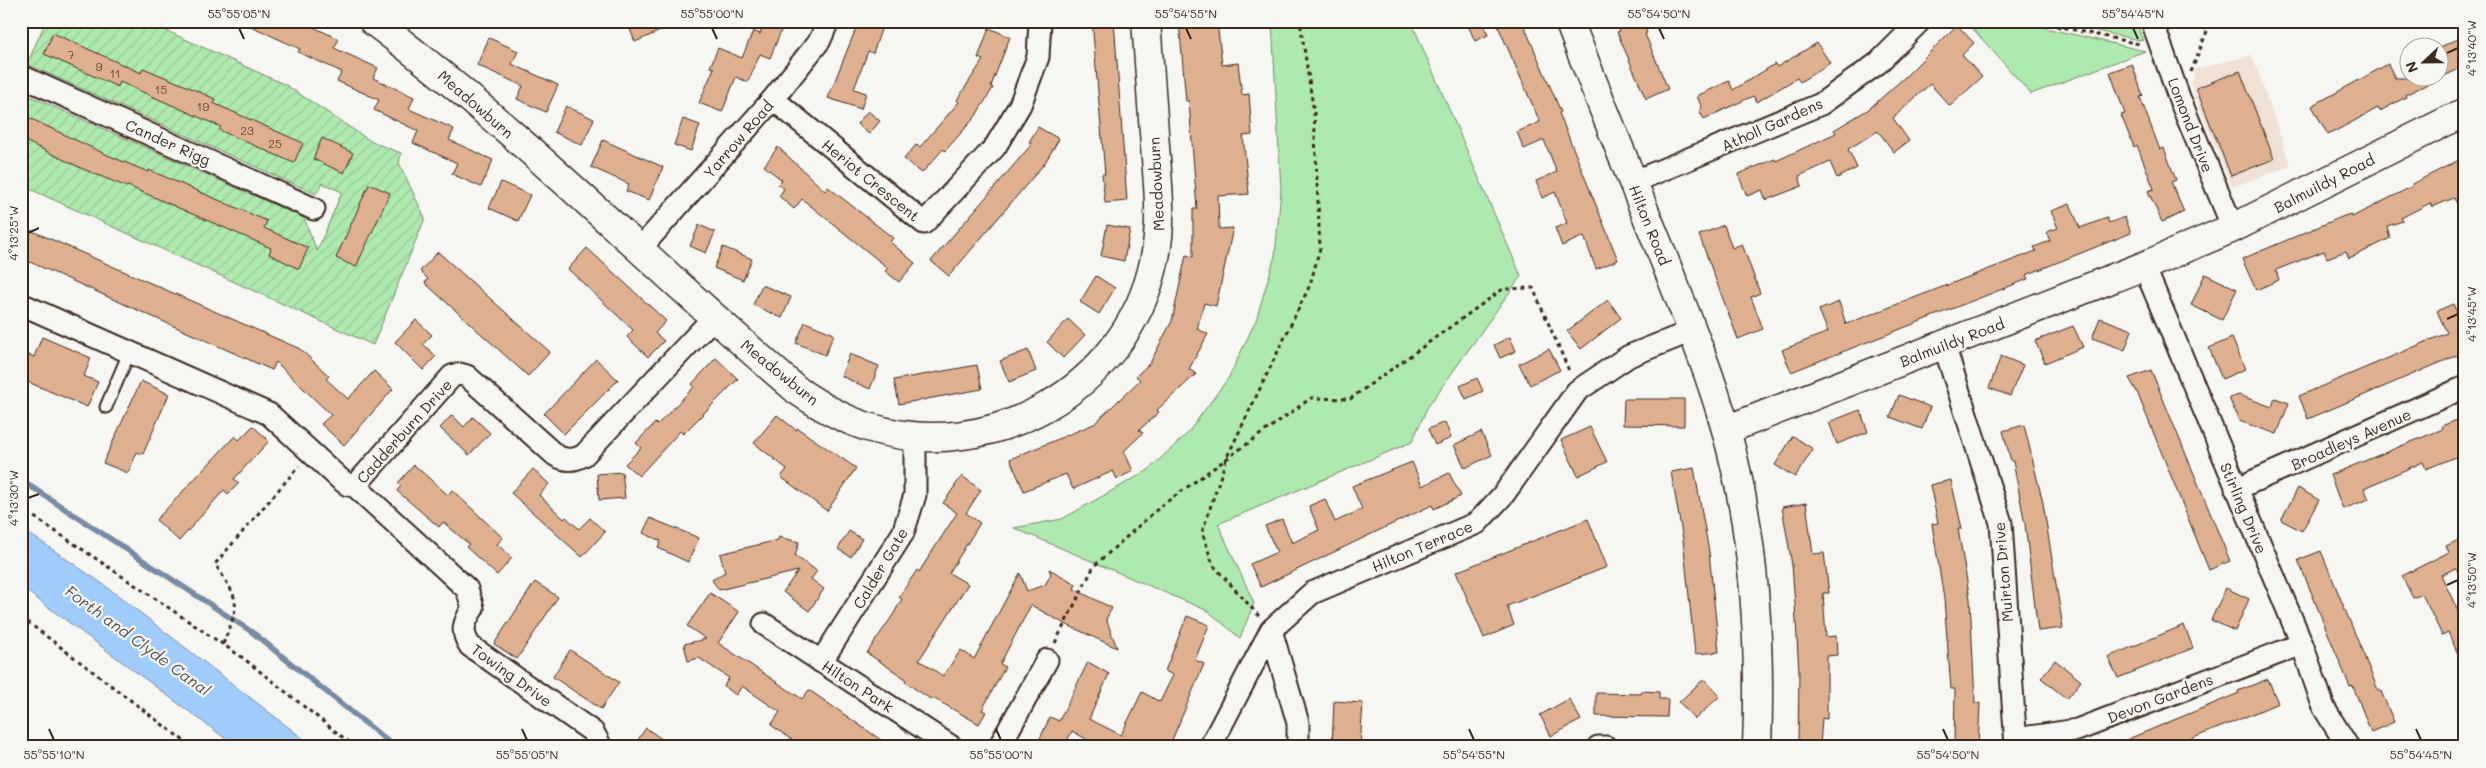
<svg xmlns="http://www.w3.org/2000/svg" width="2486" height="768" font-family="Mali,sans-serif">
<style>
.built{fill:#efe1d5}
.green{fill:#aee9af;stroke:#748a66}
.garden{fill:url(#garden-furrows);stroke:#748a66}
.water{fill:#9fccfa;stroke:#778ba2}
.lines{fill:none;stroke-linecap:round;stroke-linejoin:round}
.stream{stroke:#778ba2;stroke-width:5.5}
.building{fill:#dfb090;stroke:#3b2a1e}
.service-casing{stroke:#3b2a1e;stroke-width:15}
.minor-casing{stroke:#3b2a1e;stroke-width:25}
.tertiary-casing{stroke:#3b2a1e;stroke-width:31}
.path{stroke:#3b2a1e;stroke-width:3;stroke-dasharray:4 4;stroke-linecap:butt}
.service{stroke:#f6f6f2;stroke-width:11}
.minor{stroke:#f6f6f2;stroke-width:21}
.tertiary{stroke:#f6f6f2;stroke-width:28}
.ticks{fill:none;stroke:#3b2a1e;stroke-width:2}
.labels{text-anchor:middle;dominant-baseline:central;stroke-width:4.5;stroke-linejoin:round;paint-order:stroke}
.number-label{font-size:12px;fill:#644c3a}
.street-label{font-size:15px;fill:#3b2a1e;stroke:#f6f6f2}
.water-label{font-size:16px;font-style:italic;fill:#545255;stroke:#f6f6f2}
.neatline{fill:none;stroke:#3b2a1e;stroke-width:2}
.ticks-label{font-size:12px;text-anchor:middle;fill:#3b2a1e}
</style>
<defs>
<pattern id="garden-furrows" width="10" height="10" patternUnits="userSpaceOnUse" patternTransform="scale(1.25)"><rect width="10" height="10" fill="#aee9af"/><path d="M-1 1l2-2M0 10L10 0M9 11l2-2" fill="none" stroke="#97c896"/></pattern>
</defs>
<rect width="100%" height="100%" fill="#f6f6f2"/>
<filter id="ink" filterUnits="userSpaceOnUse"><feTurbulence type="fractalNoise" baseFrequency=".02" numOctaves="2"/><feDisplacementMap in="SourceGraphic" scale="10" xChannelSelector="R" yChannelSelector="G"/><feConvolveMatrix kernelMatrix="1 2 1 2 8 2 1 2 1" color-interpolation-filters="sRGB"/></filter>
<g filter="url(#ink)">
<!-- built -->
<path class="built" d="M2252,55L2291,166L2232,187L2191,86L2195,69Z"/>
<!-- green -->
<path class="green" d="M1272,21H1411L1521,276L1427,408L1412,442L1218,524L1254,603L1240,638L1208,611L1014,528L1062,519L1147,471L1187,434L1229,377L1256,320L1275,256L1281,190Z
M1966,21H2015L2145,51L2031,94Z
M2051,21H2136L2143,41Z"/>
<!-- garden -->
<path class="garden" d="M46,21H145L286,85L372,142L401,153L399,163L425,218L373,345L21,185V92L304,218L317,251L342,192L322,183L316,194L27,64Z"/>
<!-- water -->
<path class="water" d="M21,528L103,584L314,747H237L21,587Z"/>
<g class="lines">
<!-- stream -->
<path class="stream" d="M21,480L252,632L395,747"/>
</g>
<!-- building -->
<path class="building" d="M240,21H300L339,39L334,48L378,68L373,78L414,97L409,109L454,129L449,140L493,160L481,187L452,174L457,163L413,143L418,131L374,110L379,100L337,81L342,72L298,52L300,49Z
M627,21H683L635,42Z
M765,21H785L770,58L760,54L748,82L736,77L722,112L699,103L714,68L710,67L718,48L742,58L753,31L760,34Z
M859,21H884L873,53L868,51L854,89L866,93L861,109L828,98Z
M1092,21H1114L1127,201L1105,203L1102,174H1105Z
M1179,21H1217L1222,65L1238,63L1242,95L1249,94L1252,135L1243,136L1249,194L1218,196L1219,229L1233,228L1216,306L1204,303L1197,329L1208,334L1189,369L1196,374L1157,410L1159,412L1139,430L1143,433L1124,451L1133,471L1117,479L1113,471L1073,489L1066,474L1024,491L1010,459L1094,424L1140,380L1136,376L1150,363L1172,321L1186,255L1193,257V209H1197L1189,101H1186Z
M1466,21H1482L1488,35L1475,41Z
M1510,21H1522L1561,112L1559,113L1618,260L1596,269L1584,236L1562,246L1555,228L1567,223L1555,192L1542,198L1536,181L1557,172L1544,140L1524,149L1517,132L1540,122L1498,26Z
M1616,21H1643L1647,33L1645,34L1668,89L1646,99L1617,32L1620,31Z
M1957,25L1974,43L1962,55L1982,77L1950,106L1930,84L1893,118L1909,141L1894,152L1878,131L1848,149L1857,168L1837,178L1830,162L1799,176L1802,186L1766,200L1762,190L1747,196L1738,174L1775,159L1776,161L1836,133L1834,130L1869,109L1905,77Z
M989,28L1010,37L991,86L993,88L975,117L945,151L943,149L922,173L904,159L916,145L920,147L959,102L957,100L983,60L978,58Z
M53,33L141,73L143,68L184,85L215,99L213,103L303,143L294,163L219,130L221,127L165,102L120,82L118,87L44,54Z
M2465,36V66L2405,95L2406,97L2380,111L2378,108L2328,135L2312,106L2388,64L2395,78H2438V48Z
M489,38L518,51L512,64L558,85L546,112L517,99L523,86L477,65Z
M1817,43L1830,63L1800,82L1797,78L1757,102L1753,96L1704,119L1699,110L1702,108L1697,96L1729,81L1733,90L1775,64L1777,67Z
M2132,64L2143,96L2140,97L2160,150L2164,148L2176,180L2171,182L2184,212L2162,222L2148,191L2154,189L2137,145L2134,147L2121,115L2125,114L2110,72Z
M2240,71L2274,159L2231,176L2196,88Z
M566,106L594,119L582,145L554,132Z
M868,111L880,121L869,134L857,124Z
M21,114L105,154L148,172L149,170L267,221L264,228L308,248L299,269L269,254L271,248L128,186L127,187L83,169L21,139Z
M683,119L700,125L691,151L674,145Z
M1038,127L1059,139L1044,164L949,276L931,261L1032,144L1029,142Z
M322,138L353,153L344,173L313,159Z
M603,140L663,167L649,200L626,191L629,184L591,167Z
M778,147L825,191L828,187L893,238L890,242L915,263L899,282L885,271L888,268L802,199L794,209L779,196L784,189L778,184L782,180L764,166Z
M2465,157V219L2454,198L2432,207L2430,203L2401,218L2403,221L2387,226L2390,238L2367,250L2349,258L2346,251L2327,258L2324,251L2276,270L2279,280L2256,290L2242,259L2344,216L2351,214L2352,217L2413,186L2412,184Z
M501,182L530,195L518,221L489,208Z
M369,184L390,193L356,267L336,258Z
M2070,204L2080,228L2107,218L2109,223L2125,217L2131,233L2026,275L2028,279L1791,372L1782,350L1828,332L1819,310L1839,302L1846,324L2036,251L2034,247L2050,241L2047,232L2058,228L2051,211Z
M699,225L715,232L706,253L690,246Z
M1107,225L1130,229L1124,261L1101,256Z
M1724,225L1732,248L1742,244L1760,293L1751,297L1763,329L1738,339L1699,235Z
M21,226L300,349L329,376L326,379L348,399L374,371L393,389L344,445L321,424L331,415L276,362L272,370L21,258Z
M723,247L752,259L743,280L714,268Z
M587,248L666,321L655,333L664,341L648,357L627,337L633,330L568,269Z
M438,252L550,352L528,376L425,283L428,279L420,271Z
M2205,274L2237,289L2222,320L2191,305Z
M1096,276L1115,288L1099,314L1080,302Z
M762,285L791,297L782,318L753,305Z
M1608,300L1621,318L1581,349L1567,331Z
M2453,304L2465,330V352L2308,419L2299,396L2447,333L2437,311Z
M2100,318L2132,330L2125,350L2092,338Z
M1068,319L1085,335L1063,358L1047,342Z
M416,320L432,335L423,344L436,356L423,370L395,342Z
M805,322L834,334L825,355L796,343Z
M2073,326L2083,347L2045,363L2035,341Z
M42,337L91,358L84,376L98,382L87,407L21,379V352L34,357Z
M1510,337L1516,351L1500,358L1494,345Z
M2232,338L2245,369L2222,379L2209,348Z
M1549,349L1560,370L1530,385L1519,364Z
M1028,350L1036,371L1009,382L1000,361Z
M850,354L879,366L870,389L841,376Z
M2001,356L2023,365L2010,396L1989,388Z
M716,358L738,379L683,434L680,431L639,476L625,464L641,448L636,443L655,423L657,425L694,387L692,384Z
M596,359L618,380L564,434L544,414Z
M977,365L982,389L899,404L894,380Z
M2151,370L2230,561L2209,570L2137,392L2129,378Z
M1477,378L1483,391L1466,399L1460,386Z
M141,381L169,394L143,454L137,452L128,473L103,463Z
M1899,395L1930,407L1922,429L1890,417Z
M2239,395L2272,407L2275,398L2289,403L2277,434L2239,421L2229,398Z
M1624,399H1684V426L1623,425Z
M1860,410L1868,432L1837,444L1829,422Z
M452,415L464,427L473,417L490,433L469,455L440,428Z
M777,415L796,430L797,428L856,468L827,511L781,477L787,469L754,443Z
M2465,416V453L2426,469L2423,462L2364,488L2369,499L2343,509L2330,475L2443,429L2442,426Z
M1445,422L1451,438L1435,445L1428,429Z
M2024,425L2043,503L2063,628L2038,631L2025,524L2013,461H2011L2003,431Z
M253,426L269,441L234,479L239,483L228,494L224,490L179,541L156,520L235,436L239,440Z
M1590,427L1607,462L1578,476L1561,440Z
M1481,432L1492,455L1465,468L1454,445Z
M1793,436L1813,449L1795,477L1775,465Z
M1412,462L1422,486L1449,473L1461,496L1434,509L1432,505L1261,587L1250,564L1277,552L1265,526L1282,519L1292,543L1319,530L1309,506L1325,499L1335,522L1362,509L1352,486Z
M414,465L448,495L452,490L503,538L497,544L512,558L497,575L466,547L469,544L443,522L439,527L397,491L401,486L398,483Z
M1694,468L1709,552L1719,652L1695,654L1683,539L1671,472Z
M533,469L549,484L539,495L564,519L566,517L579,529L590,518L605,532L582,557L511,493Z
M622,472L625,498L599,500L597,474Z
M962,476L981,490L966,513L980,523L949,573L968,584L919,660L943,676L961,650L974,659L1020,573L1027,591L1045,585L1051,574L1049,569L1076,584L1074,589L1112,608L1106,619L1117,648L1063,623L1031,605L1000,664L1005,667L982,710L986,712L979,724L933,698L932,700L905,682L906,679L867,653L893,615L902,599L899,597L917,570L919,572L957,513L943,503Z
M1951,480L1962,529H1958L1970,599L1975,703H1980L1978,747H1954L1955,689H1951L1944,599L1932,524L1938,523L1930,485Z
M2298,488L2319,500L2302,531L2281,520Z
M1806,503L1813,554L1824,553L1829,593H1823L1826,637L1836,636L1837,655L1827,656V719L1822,718L1820,747H1798L1799,672L1795,604L1792,565L1782,507Z
M650,518L699,538L688,562L658,548L661,541L643,533Z
M1588,519L1607,567L1507,606L1514,625L1484,638L1456,572Z
M849,531L862,539L851,557L838,549Z
M779,537L799,542L795,556L817,571L811,579L824,589L809,611L783,592L798,571L719,590L712,580L725,572L720,554L778,540Z
M2465,537V587L2456,568L2441,575L2465,626V669L2448,632L2442,635L2422,594L2413,598L2402,576L2449,552L2446,546Z
M2321,551L2378,690L2380,689L2394,722L2371,732L2353,686L2350,687L2298,560Z
M535,582L558,597L517,659L494,644Z
M2226,588L2249,599L2235,631L2211,620Z
M710,593L739,612L718,643L802,699L809,690L891,747H802L771,725L780,712L742,686L736,695L724,686L729,678L699,658L688,661L684,644L706,639L687,626Z
M1187,616L1209,625L1195,660L1204,664L1169,747H1100L1072,731L1064,747H1036L1050,717L1059,721L1088,662L1109,674L1089,719L1121,735L1142,692L1160,702L1173,675L1165,671Z
M2184,625L2193,648L2118,678L2108,657Z
M570,650L619,682L601,709L553,677Z
M2055,660L2081,681L2067,699L2041,678Z
M1704,679L1720,696L1695,719L1679,702Z
M2268,679L2278,703L2231,723L2170,747H2109L2239,693L2238,691Z
M1642,691L1659,692V699H1668L1667,717L1596,716V693L1641,694Z
M1569,699L1581,720L1551,736L1540,715Z
M1334,701L1363,703L1360,747H1332Z
M646,728L673,747H633Z"/>
<g class="lines">
<!-- service casing -->
<g class="service-casing">
<path id="service" d="M106,407L129,353"/>
</g>
<!-- minor casing -->
<g class="minor-casing">
<path id="minor" d="M2152,21L2180,100L2233,228
M21,76L314,209
M773,99L924,223L995,147L1020,105L1038,57L1040,21
M1633,182L1821,104L1878,63L1920,21
M639,250L773,99L820,40L828,21
M2144,266L2302,644L2324,708L2348,747
M21,304L269,414L340,479L348,485L355,486L452,376L460,374L467,376L555,455C565,461 574,461 584,455L714,317
M1944,345L2001,523L2016,747
M355,486L467,589L473,608C464,622 460,631 470,646L593,732L599,743L597,747
M2236,489L2465,387
M764,624L952,747
M1271,630L1298,723V747
M821,662L903,533L915,495V436
M2016,739L2077,730L2302,644
M999,747L1047,660
M1210,747L1271,630L1312,593L1477,523L1504,494L1577,391L1629,356L1692,331
M1598,747H1606"/>
</g>
<!-- tertiary casing -->
<g class="tertiary-casing">
<path id="tertiary" d="M373,21C523,133 655,269 798,391C820,406 842,419 868,427C990,466 1127,388 1154,262C1163,224 1158,185 1155,146C1152,104 1149,63 1146,21
M1569,21C1598,96 1628,170 1658,244C1682,305 1708,366 1726,430C1755,533 1761,641 1757,747
M1726,430L2144,266L2233,228L2465,112"/>
</g>
<!-- path -->
<path class="path" d="M2033,21L2139,44
M2191,72L2211,21
M21,508L243,658L355,747
M1259,616L1213,565L1202,532L1227,457L1310,285L1320,248L1314,113L1300,21
M21,617L192,747
M1055,643L1094,566L1161,506L1311,398L1350,399L1503,289L1533,288L1570,373
M223,644C241,600 240,603 215,564L299,466"/>
<!-- service -->
<use href="#service" class="service"/>
<!-- minor -->
<use href="#minor" class="minor"/>
<!-- tertiary -->
<use href="#tertiary" class="tertiary"/>
</g>
</g>
<!-- ticks -->
<path class="ticks" d="M239,28L244,39M712,28L717,39M1186,28L1191,39M1659,28L1664,39M2133,28L2138,39M2447,53L2458,48M28,233L39,228M2447,319L2458,314M28,498L39,494M2447,585L2458,580M49,729L54,740M522,729L527,740M996,729L1001,740M1469,729L1474,740M1943,729L1948,740M2416,729L2421,740"/>
<g class="labels">
<!-- number labels -->
<g class="number-label">
<text x="71" y="54">7</text>
<text x="99" y="66">9</text>
<text x="115" y="73">11</text>
<text x="161" y="89">15</text>
<text x="203" y="106">19</text>
<text x="247" y="130">23</text>
<text x="275" y="143">25</text>
</g>
<!-- street labels -->
<g class="street-label">
<text transform="translate(476 104) rotate(41)">Meadowburn</text>
<text transform="translate(1772 124) rotate(-24)">Atholl Gardens</text>
<text transform="translate(2191 125) rotate(69)">Lomond Drive</text>
<text transform="translate(738 139) rotate(-49)">Yarrow Road</text>
<text transform="translate(168 142) rotate(24)">Cander Rigg</text>
<text transform="translate(871 180) rotate(39)">Heriot Crescent</text>
<text transform="translate(2324 183) rotate(-27)">Balmuildy Road</text>
<text transform="translate(1156 184) rotate(-93)">Meadowburn</text>
<text transform="translate(1650 225) rotate(68)">Hilton Road</text>
<text transform="translate(1952 342) rotate(-21)">Balmuildy Road</text>
<text transform="translate(780 372) rotate(39)">Meadowburn</text>
<text transform="translate(404 431) rotate(-48)">Cadderburn Drive</text>
<text transform="translate(2351 439) rotate(-24)">Broadleys Avenue</text>
<text transform="translate(2244 508) rotate(67)">Stirling Drive</text>
<text transform="translate(1422 546) rotate(-23)">Hilton Terrace</text>
<text transform="translate(880 568) rotate(-59)">Calder Gate</text>
<text transform="translate(2003 572) rotate(-95)">Muirton Drive</text>
<text transform="translate(512 675) rotate(36)">Towing Drive</text>
<text transform="translate(858 686) rotate(33)">Hilton Park</text>
<text transform="translate(2160 698) rotate(-21)">Devon Gardens</text>
</g>
<!-- water labels -->
<g class="water-label">
<text transform="translate(138 640) rotate(36)">Forth and Clyde Canal</text>
</g>
</g>
<!-- margin -->
<rect width="2486" height="768" fill="none" stroke="#f6f6f2" stroke-width="55"/>
<!-- north arrow -->
<g transform="translate(2424 62) rotate(248)"><circle r="24" fill="#f6f6f2" stroke="#aba49d"/>
<path d="M0-4L9 19L0 12L-9 19Z" fill="#3b2a1e"/>
<text y="-8" font-size="14" font-weight="bold" text-anchor="middle" fill="#3b2a1e">N</text>
</g>
<rect x="28" y="28" width="2430" height="712" class="neatline"/>
<g class="ticks-label">
<text x="239" y="18">55°55'05"N</text>
<text x="712" y="18">55°55'00"N</text>
<text x="1186" y="18">55°54'55"N</text>
<text x="1659" y="18">55°54'50"N</text>
<text x="2133" y="18">55°54'45"N</text>
<text transform="translate(2472 48) rotate(-90)" y="4">4°13'40"W</text>
<text transform="translate(14 233) rotate(-90)" y="4">4°13'25"W</text>
<text transform="translate(2472 314) rotate(-90)" y="4">4°13'45"W</text>
<text transform="translate(14 498) rotate(-90)" y="4">4°13'30"W</text>
<text transform="translate(2472 580) rotate(-90)" y="4">4°13'50"W</text>
<text x="54" y="759">55°55'10"N</text>
<text x="527" y="759">55°55'05"N</text>
<text x="1001" y="759">55°55'00"N</text>
<text x="1474" y="759">55°54'55"N</text>
<text x="1948" y="759">55°54'50"N</text>
<text x="2421" y="759">55°54'45"N</text>
</g>
</svg>
